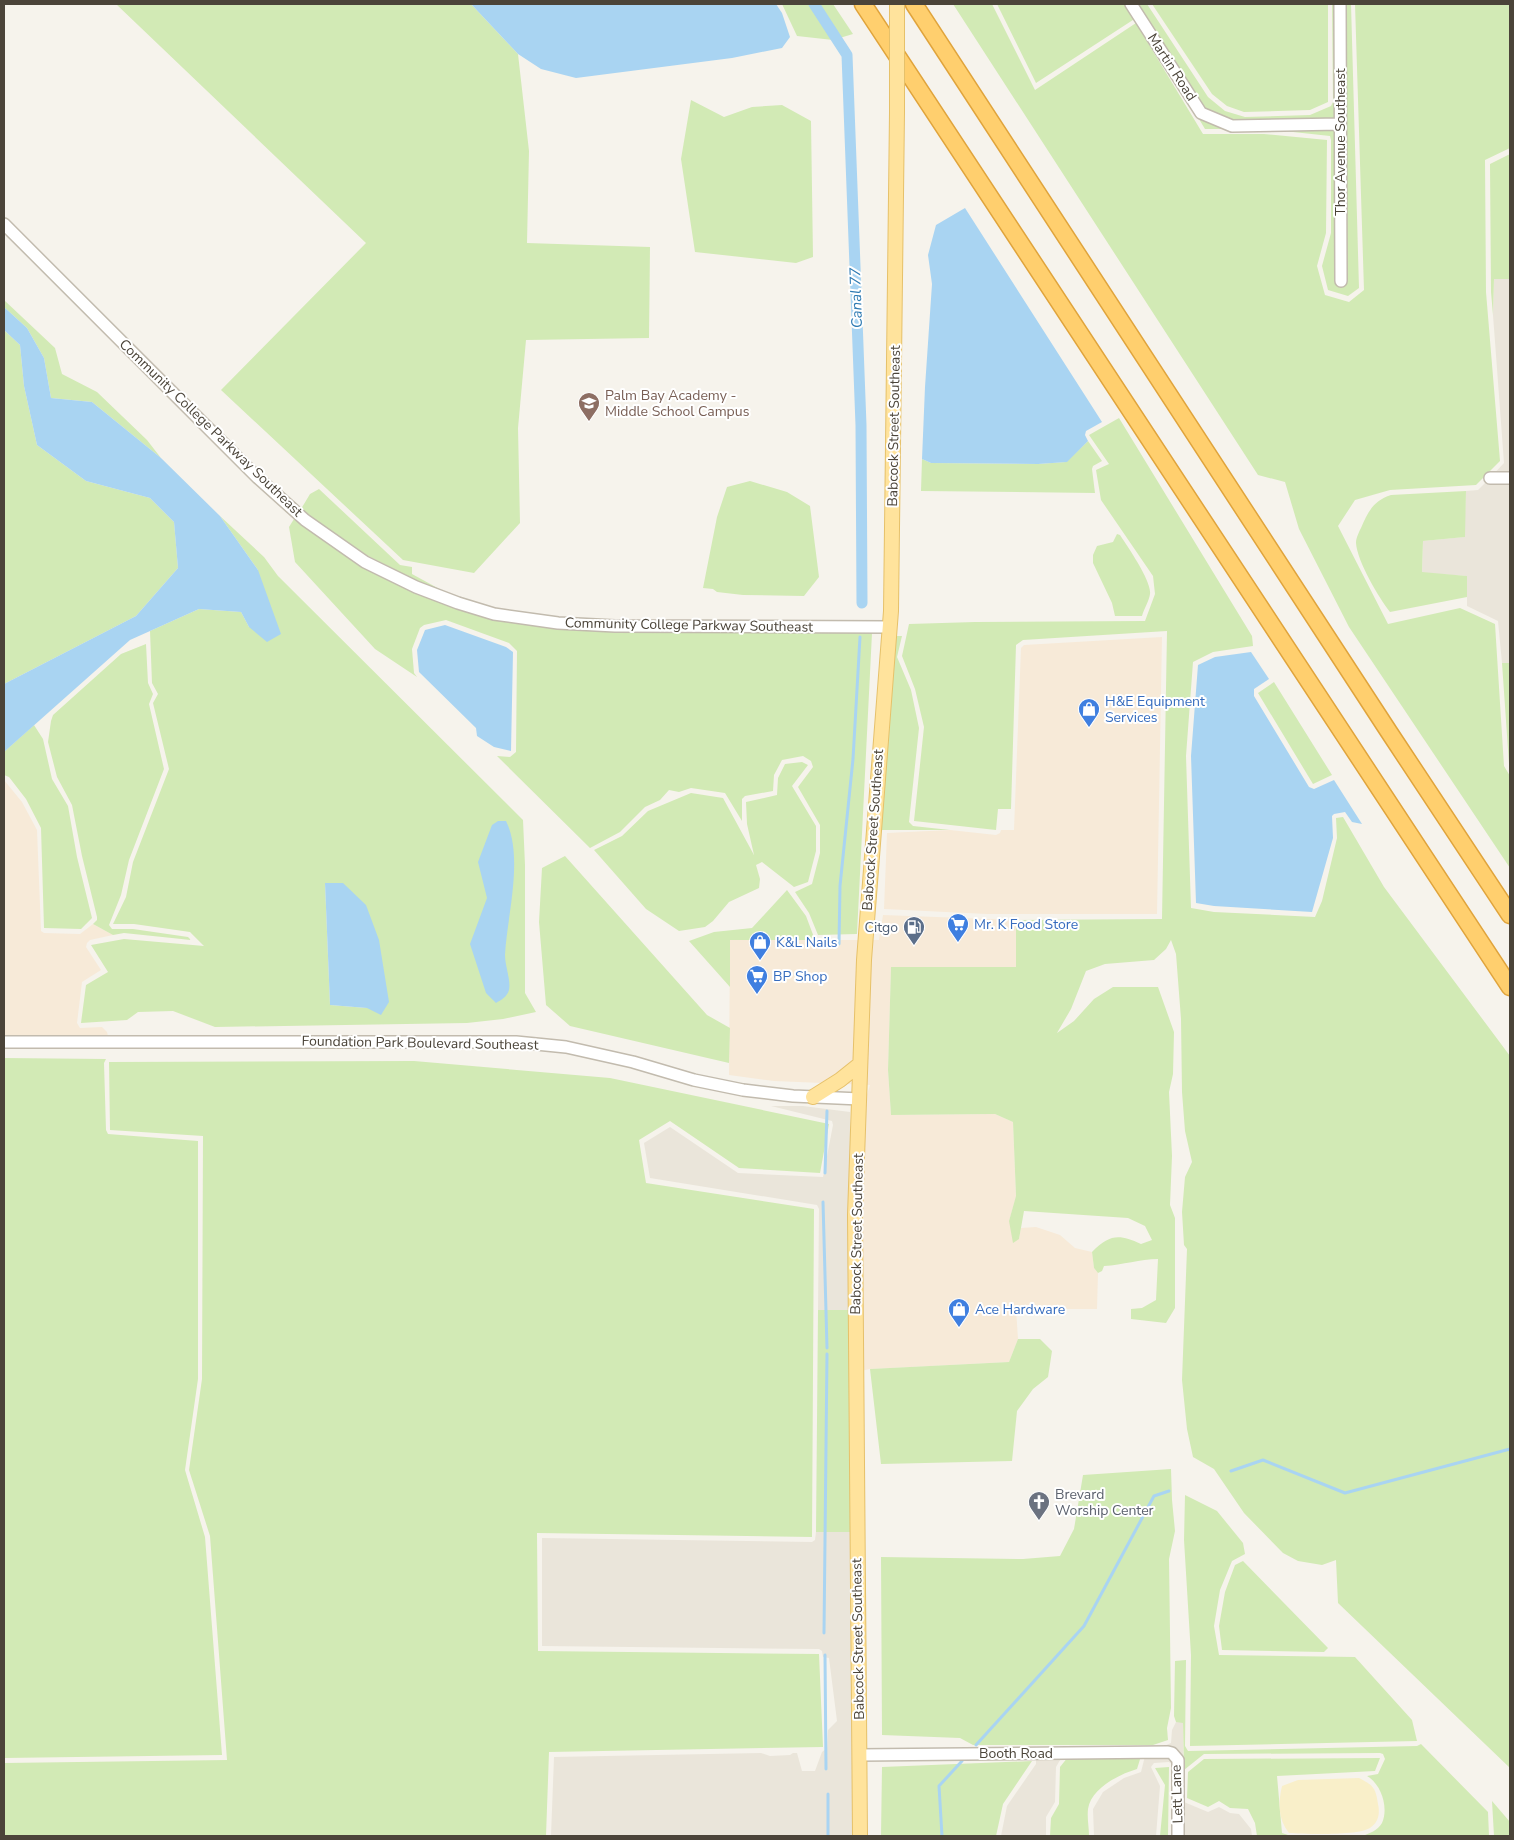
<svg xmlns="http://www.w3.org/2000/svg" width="1514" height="1840" font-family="'Nunito Sans',sans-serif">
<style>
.residential{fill:#eae5da}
.commercial{fill:#f7ead8}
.green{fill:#d2eab5;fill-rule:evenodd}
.sand{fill:#f9efc9}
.water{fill:#a9d4f2}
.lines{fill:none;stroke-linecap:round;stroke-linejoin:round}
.stream{stroke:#a9d4f2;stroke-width:3}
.canal{stroke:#a9d4f2;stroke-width:11}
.minor-casing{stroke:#c2bbae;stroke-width:14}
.major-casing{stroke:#e6c16a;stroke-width:16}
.highway-casing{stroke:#e0a43c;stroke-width:19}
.minor{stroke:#fff;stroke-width:11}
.major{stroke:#ffe39c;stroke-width:14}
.highway{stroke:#ffcf6e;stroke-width:16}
.major-bridge-casing{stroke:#e6c16a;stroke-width:16;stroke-linecap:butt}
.major-bridge{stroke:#ffe39c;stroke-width:14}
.labels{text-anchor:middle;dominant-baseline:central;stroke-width:4;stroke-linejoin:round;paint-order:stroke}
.street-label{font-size:14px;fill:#4b4439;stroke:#fff}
.education-label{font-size:14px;fill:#785e54;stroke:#fff;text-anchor:start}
.shop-label{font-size:14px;fill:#366cbe;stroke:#fff;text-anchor:start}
.service-label{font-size:14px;fill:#4e5e75;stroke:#fff;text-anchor:end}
.worship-label{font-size:14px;fill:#5b616d;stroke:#fff;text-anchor:start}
.water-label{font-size:15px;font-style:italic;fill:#2e7ab2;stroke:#fff}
</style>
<rect width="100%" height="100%" fill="#f6f3ec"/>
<!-- residential -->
<path class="residential" d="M1494,279H1510V316H1509L1510,663H1502L1498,621L1467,606V576L1422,573L1423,541L1464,537L1466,491L1478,490L1485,483H1488V480L1504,463L1493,315Z
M771,1106H803L850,1112V1310H818L819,1209L817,1205L650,1178L644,1143L670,1127L738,1173L823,1177L833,1125L832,1121Z
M816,1532H852L855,1836H551L554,1757L761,1753L770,1756L790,1755L793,1753H797L802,1771H815L822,1752L827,1748L828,1730L837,1721L829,1658L823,1657L822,1651L819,1649L542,1646V1538L812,1542L815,1540Z
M1176,1722H1183L1184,1802L1208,1812L1219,1807L1230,1813L1239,1814L1251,1829L1252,1836H1173V1765L1169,1762L1154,1763L1151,1767L1160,1786L1156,1836H1094L1093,1809L1103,1792L1124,1778L1141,1772L1145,1756L1155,1750L1171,1743L1172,1730Z
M1063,1755L1056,1767L1055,1802L1046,1817V1836H1001L1007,1806L1036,1764V1759Z"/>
<!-- commercial -->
<path class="commercial" d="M1162,637L1157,914H987L884,909L887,833L950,830L996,835L1000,833L1001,830H1014L1021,648L1024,645Z
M4,780L22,802L37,830L41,931L44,933L80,934L93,924L113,935L90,940L87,943L86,947L101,970L82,982L77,1023L80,1028L102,1027L107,1032L108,1036H4Z
M883,915L1016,920V967H891L888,1070L891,1115L995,1114L1013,1122L1016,1197L1009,1221L1019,1239L1021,1228L1036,1227L1060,1235L1075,1248L1092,1252L1094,1268L1098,1273L1097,1309H1016L1018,1339L1009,1362L870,1369L856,1372L861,1162L866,1098L870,1085L774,1081L729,1075L730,940H879Z"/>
<!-- green -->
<path class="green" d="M116,4H471L518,54L529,151L527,243L650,247L649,338L526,340L518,428L520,523L474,573L403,560L221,390L366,243Z
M782,4H833L853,34L833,40L797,36Z
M953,4H992L1035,90L1136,23L1203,134H1264L1327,140L1326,233L1317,266L1325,295L1349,302L1364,290L1355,4H1510V148L1485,160L1486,292L1500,461L1476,485L1390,490L1355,500L1338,526L1388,624L1460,608L1495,624L1504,766L1510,776V868L1349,627L1299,529L1285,482L1258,475Z
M997,4H1147L1208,97L1225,111L1245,117L1310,115L1331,106L1333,102L1332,4H1351L1359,288L1348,296L1328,290L1322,266L1331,233V140L1330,136L1265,129H1205L1140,21L1136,18L1036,83Z
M1152,4H1328V102L1310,110L1244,112L1227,106L1212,94Z
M691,100L724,117L752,107L782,105L811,121L813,257L796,263L695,252L681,159Z
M1510,154V279H1494L1493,315L1491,292L1490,164Z
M4,300L55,348L62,374L97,392L147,440L161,458L92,402L51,398L44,358L27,328L4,307Z
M4,330L20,345L24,386L37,445L86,481L150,498L174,522L178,568L136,616L4,684Z
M1119,418L1252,636L1253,646L1213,652L1193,662L1186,756L1191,908L1214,912L1315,917L1322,901L1337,838L1336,818L1343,817L1384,887L1510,1056V1563H1509L1510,1768L1338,1603L1336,1560L1322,1565L1298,1561L1283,1553L1244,1513L1214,1469L1193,1457L1187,1429L1182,1380L1187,1249L1184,1245L1182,1212L1185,1177L1192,1162L1185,1131L1182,1092L1181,1019L1176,954L1171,940L1166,949L1154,960L1105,964L1086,971L1071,1009L1057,1033L1074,1021L1094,999L1113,987H1158L1174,1032L1173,1074L1169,1092L1172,1156L1170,1205L1175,1218V1308L1166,1323L1131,1319V1309L1142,1308L1156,1300L1158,1259C1140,1259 1123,1265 1104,1266L1102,1271L1098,1273L1094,1268L1092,1252C1110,1234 1119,1234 1141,1244L1152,1240L1145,1226L1128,1218L1024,1211L1019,1239L1013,1243L1009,1221L1016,1196L1013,1122L995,1114L891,1115L888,1070L891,967H1016V920L1162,919L1167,631L1023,640L1016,645L1011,809H998L996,830L914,821L924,727L915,689L902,656L909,624L975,622L1145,621L1155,594L1153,576L1101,500L1096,470L1109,464L1089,435Z
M1088,441L1102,461L1093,466L1092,469L1095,493L921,491L922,459L931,463L1038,464L1066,462Z
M750,481L787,492L810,506L819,577L804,596L743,595L717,592L713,589L703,588L717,517L727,487Z
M319,489L400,565L412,567V574L443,591L418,581L368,556L308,515L301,509L310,494Z
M1466,491L1465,537L1423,541L1422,572L1467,576V597L1390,612C1379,598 1357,561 1356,543C1356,538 1359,532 1361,528C1368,512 1373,501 1391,495Z
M220,516L264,557L278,576L523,820L525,865V993L536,1012L503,1019L467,1023L215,1027L173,1011L138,1012L127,1020L81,1023L86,985L108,972L91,945L124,939L204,946L190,932L134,924H113L126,897L133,862L169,769L153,703L158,694L152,683L150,631L199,609L241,612L249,627L258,570ZM325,883L367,1008L330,1005Z
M294,519L363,567L414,593L457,609L493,619L558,629L615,632L872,633L857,934L818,935L809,913L795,892L812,884L820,853V825L798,787L813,767L811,761L803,756L782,760L774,775L773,791L745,796L742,799V821L725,793L691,788L679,792L669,790L660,800L645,807L620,832L590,848L497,756L510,757L516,752L517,651L509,643L446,620L424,625L420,628L412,649L414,673L417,677L375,649L295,562L289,527Z
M1117,534L1120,535C1128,547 1152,582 1150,594C1149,601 1144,609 1142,616H1115L1112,603L1093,563V555L1097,546L1113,542Z
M894,636H902L897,657L911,690L919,728L909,822L913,826L950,830H879Z
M146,644L148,683L153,694L149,704L164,769L129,860L121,895L109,925L112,929H133L188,937L191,940L124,933L113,935L93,924L97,920V917L82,856L72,805L57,777L48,742L51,721L53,715L121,654Z
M1502,663H1510V766L1509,764Z
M1274,682L1332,775L1313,784L1258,693Z
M34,725L43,739L52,779L68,806L77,857L92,918L81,929L44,928L41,828L26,799L9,777L4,775V749L5,751Z
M802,762L808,765L792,786L816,826V851L808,882L794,887L762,862L756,865L760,879L759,888L729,902L713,921L705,927L679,931L646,909L594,850L622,836L648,811L691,793L723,798L754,855L747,824L746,802L777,795L778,778L785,764Z
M565,856L707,1015L730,1028L729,1063L570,1026L546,1005L539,922L542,868Z
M787,890L806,916L815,940H730V987L689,941L714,932L752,928Z
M4,1058L106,1059L104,1063L106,1130L108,1134L198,1141V1379L185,1470L205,1537L222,1755L4,1758Z
M414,1061L610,1078L829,1124L820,1173L739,1168L670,1121L639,1140L646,1183L814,1209L812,1537L537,1533L538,1651L819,1654L823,1747L549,1752L546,1836H4V1763L227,1760L210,1536L189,1470L202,1379L203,1136L110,1130L109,1062Z
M818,1310H850L852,1532H816Z
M1018,1339H1040L1052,1351L1048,1377L1033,1389L1017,1411L1012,1461L881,1464L870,1369L1009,1362Z
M1171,1469L1172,1500L1175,1531L1169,1559L1171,1708L1167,1728L1168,1740L1153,1745H973L960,1738L882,1735L881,1557L1023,1559L1060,1556L1074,1529L1083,1475Z
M1185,1495L1217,1511L1243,1543L1245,1554L1232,1561L1220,1590L1214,1626L1219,1655L1355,1657L1412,1720L1417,1741L1190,1746L1191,1655L1184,1540Z
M1243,1561L1328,1648L1324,1652L1222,1650L1219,1626L1225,1592L1235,1565Z
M1186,1660L1185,1746L1188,1751L1417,1746L1421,1744L1488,1812L1489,1836H1362C1369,1834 1378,1830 1382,1823C1389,1807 1381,1784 1367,1776L1378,1774L1385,1759L1383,1754L1380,1753L1204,1754L1184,1770L1183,1723L1176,1722L1174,1716L1175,1661Z
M1141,1756L1137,1769C1120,1774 1091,1788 1088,1809C1087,1818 1089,1827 1089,1836H1050L1051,1818L1059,1804L1060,1767L1068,1757Z
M1380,1758L1375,1771L1277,1776L1282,1833L1291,1836H1257L1255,1823L1248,1809L1230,1808L1219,1801L1208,1807L1187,1798L1188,1772L1204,1759Z
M1032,1761L1003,1804L996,1836H881L882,1767Z
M1169,1767L1168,1836H1160L1165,1785L1155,1768Z
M1492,1801L1510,1822V1836H1494Z"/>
<!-- sand -->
<path class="sand" d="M1359,1778C1373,1785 1376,1788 1378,1804C1380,1813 1379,1822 1370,1828C1357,1836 1305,1834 1289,1833C1278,1819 1278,1803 1282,1786L1298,1780Z"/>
<!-- water -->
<path class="water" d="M471,4H776L782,13L790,37L782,48L732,58L576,78L541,69L518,54Z
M965,208L1102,422L1086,431L1085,435L1088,441L1067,462L1038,464L931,463L922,459L925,387L932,284L928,255L936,225Z
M4,307L27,328L44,358L51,398L92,402L161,458L220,516L258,570L281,634L267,642L249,627L241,612L199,609L130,640L4,752V684L136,616L178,568L174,522L150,498L86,481L37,445L24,386L20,345L4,330Z
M445,625L506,647L513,652L511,751L494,747L477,736L476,728L419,672L417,650L425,630Z
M1251,652L1269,679L1254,689V696L1309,787L1314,789L1334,780L1362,824L1352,822L1345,812L1334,814L1332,816L1333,838L1312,912L1214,906L1196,903L1191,756L1198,665L1215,657Z
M498,821H506C524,857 507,916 505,955C505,966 511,980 509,990C507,997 501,1000 496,1003L486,993L470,944L487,898L478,862L492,825Z
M325,883H343L366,905L379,940L389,1002L381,1015L367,1008L330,1005Z"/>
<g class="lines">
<!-- stream -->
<path class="stream" d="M839,944L840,886L853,759L860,637
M825,1173L827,1111
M823,1202L827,1348
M1231,1471L1263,1460L1345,1493L1510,1449
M824,1633L827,1354
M825,1655L826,1769
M976,1745L1084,1626L1154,1496L1169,1491
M828,1836V1794
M942,1836L939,1786L962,1761"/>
<!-- canal -->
<path class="canal" d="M814,4L847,55L861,425L862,603"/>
<!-- minor casing -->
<g class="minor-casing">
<path id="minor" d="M1131,4L1201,113L1232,126L1340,124
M1340,4L1341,281
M4,224L258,478L305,520L365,562L416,587L458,603L494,614L558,623L615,626L890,627
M1490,478H1510
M4,1042H516L566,1047L633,1062L694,1080L743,1090L793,1096L860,1099
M860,1755L1168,1752L1172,1753L1178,1760V1836"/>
</g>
<!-- major casing -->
<g class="major-casing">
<path id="major" d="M813,1097L840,1080L860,1064
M860,1836L855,1215L864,960L891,611L897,112"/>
</g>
<!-- highway casing -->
<g class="highway-casing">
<path id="highway" d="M863,4L1510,987
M914,4L1389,732L1510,915"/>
</g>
<!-- minor -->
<use href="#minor" class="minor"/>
<!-- major -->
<use href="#major" class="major"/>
<!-- highway -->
<use href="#highway" class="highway"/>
<!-- major-bridge casing -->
<g class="major-bridge-casing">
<path id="major-bridge" d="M897,4V112"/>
</g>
<!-- major-bridge -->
<use href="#major-bridge" class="major-bridge"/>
</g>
<!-- icons -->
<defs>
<g id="school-pin" transform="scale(1.125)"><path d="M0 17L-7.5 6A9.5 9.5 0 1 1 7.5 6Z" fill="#8d6e63" stroke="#fff"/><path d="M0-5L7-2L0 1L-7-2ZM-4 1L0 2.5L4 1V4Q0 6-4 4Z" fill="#fff"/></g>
<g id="shop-pin" transform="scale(1.125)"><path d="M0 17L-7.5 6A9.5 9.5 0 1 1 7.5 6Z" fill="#3f7fe0" stroke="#fff"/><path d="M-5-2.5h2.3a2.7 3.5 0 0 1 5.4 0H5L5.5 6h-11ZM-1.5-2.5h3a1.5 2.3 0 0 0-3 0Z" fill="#fff"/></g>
<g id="supermarket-pin" transform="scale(1.125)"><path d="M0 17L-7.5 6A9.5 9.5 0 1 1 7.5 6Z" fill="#3f7fe0" stroke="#fff"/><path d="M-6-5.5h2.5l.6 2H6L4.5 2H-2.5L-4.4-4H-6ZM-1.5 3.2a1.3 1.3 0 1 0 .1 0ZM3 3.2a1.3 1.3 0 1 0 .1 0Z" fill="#fff"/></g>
<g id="fuel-pin" transform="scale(1.125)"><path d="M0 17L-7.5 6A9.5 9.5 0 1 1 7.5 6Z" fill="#5c6f8a" stroke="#fff"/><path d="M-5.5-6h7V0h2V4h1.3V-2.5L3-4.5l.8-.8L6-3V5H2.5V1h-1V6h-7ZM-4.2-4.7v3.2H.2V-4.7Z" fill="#fff"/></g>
<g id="church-pin" transform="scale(1.125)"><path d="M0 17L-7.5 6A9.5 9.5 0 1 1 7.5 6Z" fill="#6b7280" stroke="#fff"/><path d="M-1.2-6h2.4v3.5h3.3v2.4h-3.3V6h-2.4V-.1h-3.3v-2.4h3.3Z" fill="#fff"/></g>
</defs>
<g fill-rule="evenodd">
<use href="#school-pin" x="589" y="403"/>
<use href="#shop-pin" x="1089" y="709"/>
<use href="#supermarket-pin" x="958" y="924"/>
<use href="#fuel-pin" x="914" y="927"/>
<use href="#shop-pin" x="760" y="942"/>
<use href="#supermarket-pin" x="757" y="976"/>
<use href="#shop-pin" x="959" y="1309"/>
<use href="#church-pin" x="1039" y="1502"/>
</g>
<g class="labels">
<!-- street labels -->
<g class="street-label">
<text transform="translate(1172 67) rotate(57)">Martin Road</text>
<text transform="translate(1340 142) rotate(-90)">Thor Avenue Southeast</text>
<text transform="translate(894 426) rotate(-89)">Babcock Street Southeast</text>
<text transform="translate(211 428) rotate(44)">Community College Parkway Southeast</text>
<text transform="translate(689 625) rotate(1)">Community College Parkway Southeast</text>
<text transform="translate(873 830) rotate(-86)">Babcock Street Southeast</text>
<text transform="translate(420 1043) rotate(1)">Foundation Park Boulevard Southeast</text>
<text transform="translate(857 1234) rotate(-89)">Babcock Street Southeast</text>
<text transform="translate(858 1639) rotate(-91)">Babcock Street Southeast</text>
<text x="1016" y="1753">Booth Road</text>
<text transform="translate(1177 1794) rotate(-92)">Lett Lane</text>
</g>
<!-- education labels -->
<g class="education-label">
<text x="605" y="395">Palm Bay Academy -<tspan x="605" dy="16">Middle School Campus</tspan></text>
</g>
<!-- shop labels -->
<g class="shop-label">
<text x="1105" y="701">H&amp;E Equipment<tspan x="1105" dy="16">Services</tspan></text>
<text x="974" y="924">Mr. K Food Store</text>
<text x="776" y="942">K&amp;L Nails</text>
<text x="773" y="976">BP Shop</text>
<text x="975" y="1309">Ace Hardware</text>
</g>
<!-- service labels -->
<g class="service-label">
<text x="898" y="927">Citgo</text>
</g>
<!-- worship labels -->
<g class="worship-label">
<text x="1055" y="1494">Brevard<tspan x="1055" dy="16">Worship Center</tspan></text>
</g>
<!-- water labels -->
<g class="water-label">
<text transform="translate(856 298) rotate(-92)">Canal 77</text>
</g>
</g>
<!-- border -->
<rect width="1514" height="1840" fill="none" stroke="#4b4439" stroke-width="10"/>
</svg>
